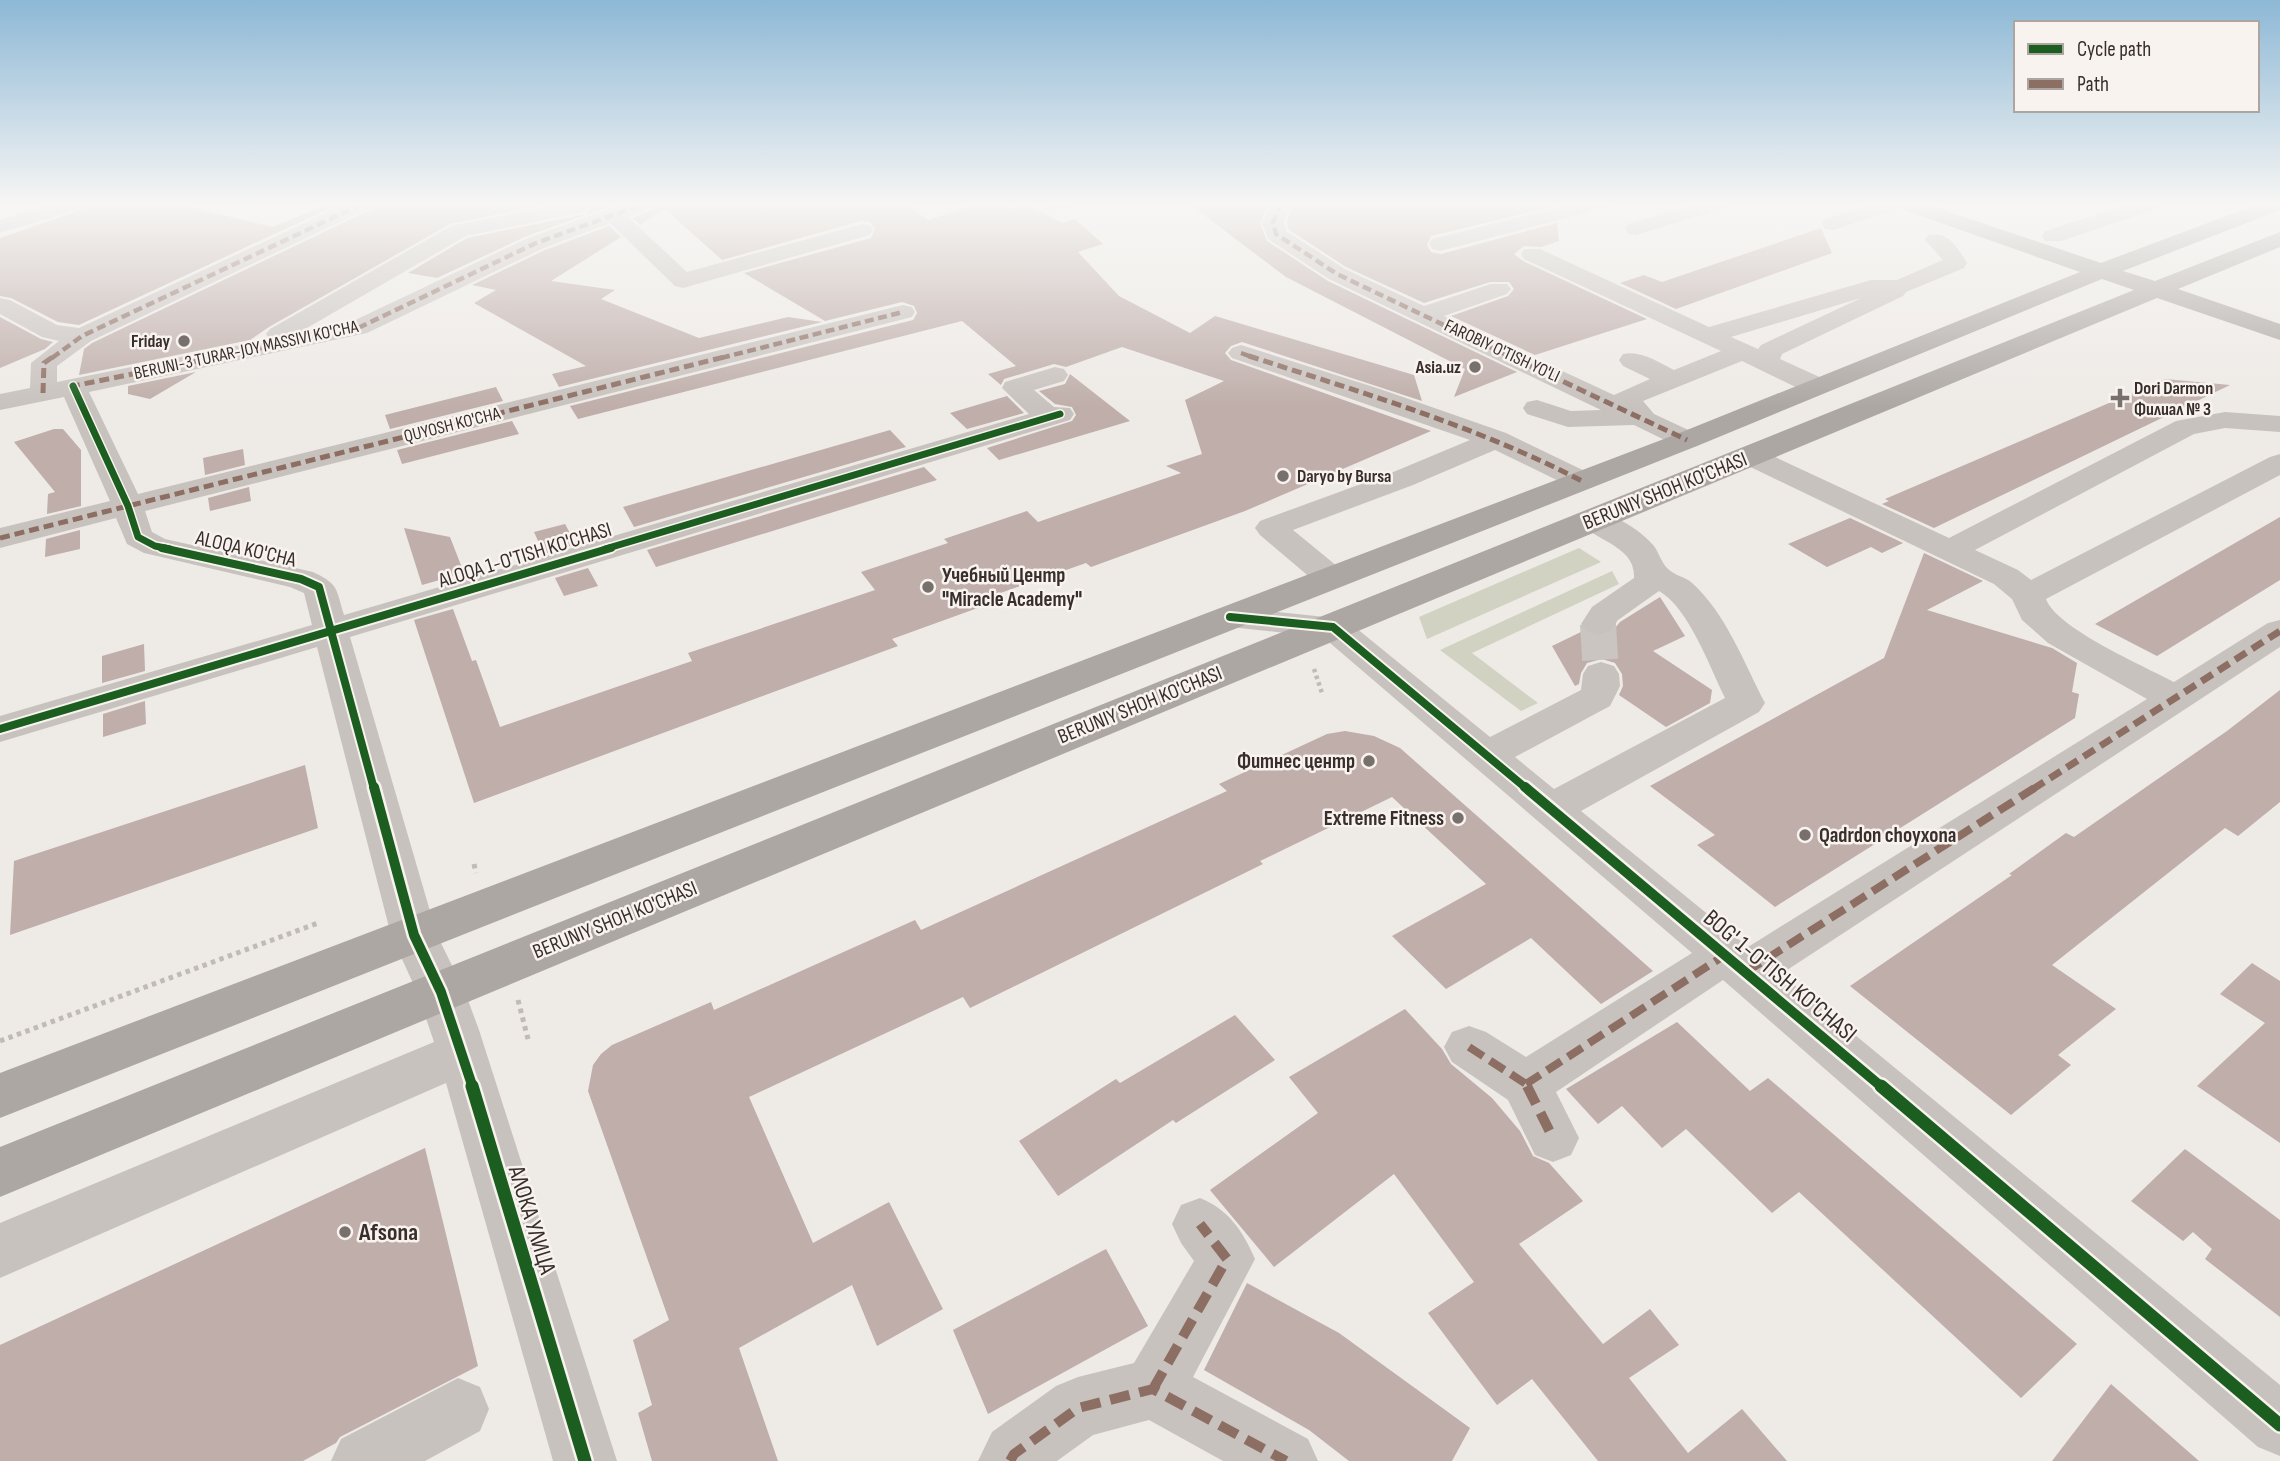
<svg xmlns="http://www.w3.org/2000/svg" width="2280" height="1461" font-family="'Sofia Sans Condensed',sans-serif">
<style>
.green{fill:#d1d2c2}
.building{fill:#bfaeaa}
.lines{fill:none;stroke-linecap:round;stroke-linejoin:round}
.minor-tunnel{stroke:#cac5c1;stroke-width:36;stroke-dasharray:36 18;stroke-linecap:butt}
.path-far1{stroke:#c1bbb7;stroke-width:4.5;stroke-dasharray:3.5 3.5;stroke-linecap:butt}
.path{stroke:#c1bbb7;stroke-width:5;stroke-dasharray:4.5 4.5;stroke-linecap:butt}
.minor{fill:#c8c2be;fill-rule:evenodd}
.major{fill:#ada7a3;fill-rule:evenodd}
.quiet-far4{stroke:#8d6e63;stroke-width:4.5;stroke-dasharray:9 4.5;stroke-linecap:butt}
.quiet-far3{stroke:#8d6e63;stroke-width:5;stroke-dasharray:10 5;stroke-linecap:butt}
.quiet-far2{stroke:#8d6e63;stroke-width:7;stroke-dasharray:13 7;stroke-linecap:butt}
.quiet-far1{stroke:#8d6e63;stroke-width:8;stroke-dasharray:17 8;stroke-linecap:butt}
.quiet{stroke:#8d6e63;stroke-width:10;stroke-dasharray:20 10;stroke-linecap:butt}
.cycleway-far3-casing{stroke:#f9f3ef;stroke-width:10}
.cycleway-far2-casing{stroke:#f9f3ef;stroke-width:12}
.cycleway-far1-casing{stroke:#f9f3ef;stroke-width:15}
.cycleway-casing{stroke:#f9f3ef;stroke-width:18}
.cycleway-far3{stroke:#1b5e20;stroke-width:7}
.cycleway-far2{stroke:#1b5e20;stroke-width:8}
.cycleway-far1{stroke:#1b5e20;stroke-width:10}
.cycleway{stroke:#1b5e20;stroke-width:13}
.poi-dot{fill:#78706d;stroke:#f9f3ef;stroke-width:2.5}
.labels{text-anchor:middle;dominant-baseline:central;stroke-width:5;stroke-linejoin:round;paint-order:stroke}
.far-poi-label{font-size:18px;font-weight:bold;fill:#382f2c;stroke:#f9f3ef;text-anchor:end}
.far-street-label{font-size:18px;fill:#382f2c;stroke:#f9f3ef}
.street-label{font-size:21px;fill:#382f2c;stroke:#f9f3ef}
.poi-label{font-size:21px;font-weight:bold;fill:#382f2c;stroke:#f9f3ef;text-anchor:start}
.near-street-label{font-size:24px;fill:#382f2c;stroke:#f9f3ef}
.near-poi-label{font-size:24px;font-weight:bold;fill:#382f2c;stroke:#f9f3ef;text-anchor:start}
</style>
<rect width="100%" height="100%" fill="#eeeae6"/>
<!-- green -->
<path class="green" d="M1579,548L1601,562L1427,639L1419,617Z
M1612,571L1619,584L1472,653L1538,703L1521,711L1440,650Z"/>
<!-- building -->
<path class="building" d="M101,203H173L273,227L330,203H341L79,325L58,322L11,298L0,296V238Z
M377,203H552L450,224L269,327L250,340L79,375L84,349L92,343L372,209Z
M589,203H618L527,236L437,278L408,273L467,238L586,214L590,209Z
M659,203H905L928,220L981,203H1000L1012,209L1029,205L1062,223L1075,219L1103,244L1078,252L1119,296L1190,333L1215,316L1414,375L1422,401L1242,342L1231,346L1225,353L1231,360L1431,431L1245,511L1091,567L1086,563L992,596L997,601L892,639L898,646L474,803L414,620L453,609L472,661L476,660L500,727L692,661L688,653L875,590L861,572L948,543L944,539L1027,511L1038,522L1181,473L1166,466L1202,454L1185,400L1224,381L1122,347L1066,367L1054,364L1004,379L1001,385L988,374L1016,366L962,321L578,419L570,406L913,320L917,313L914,306L902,302L825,321L744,273L871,238L875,229L870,222L861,221L722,260L665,209L640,225L633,218L654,209Z
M1188,203H1269L1260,223L1267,241L1328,281L1517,372L1454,397L1465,369L1286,277Z
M1294,203H1555V206L1431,236L1427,245L1431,252L1441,254L1557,223L1559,241L1541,247L1524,246L1514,254L1523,261L1647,319L1535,355L1451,316L1508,296L1514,289L1509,282H1490L1424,303L1346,267L1288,229L1287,222Z
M609,226L621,237L551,281L615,290L601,299L699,338L788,317L822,322L559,387L552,374L586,366L474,303L496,290L472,285L545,250Z
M1821,228L1832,253L1676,309L1620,283L1644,275L1662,282Z
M0,317L41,339L53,342L45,349L0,368Z
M196,372L150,399L128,394V386Z
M1070,374L1130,421L999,460L987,448L1072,421L1076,415L1072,407L1055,404L1039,391L1065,384Z
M2165,379L2230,385L1934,528L1882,504L1889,501L1885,499Z
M496,387L503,401L390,429L385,415Z
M1007,396L1024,413L967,429L950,413Z
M512,421L519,434L402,464L397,450Z
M54,429H63L81,450V506L47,514L48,494L55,492L14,442Z
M890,430L906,447L634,527L623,507Z
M243,449L245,465L205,475L203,458Z
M924,467L937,480L656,567L647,550Z
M249,487L251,501L210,511L208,498Z
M2280,517V580L2157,656L2095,624Z
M1850,518L1903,543L1882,553L1871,547L1827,567L1788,544Z
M565,524L576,544L544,554L534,532Z
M404,528L450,537L464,573L422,585Z
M80,530V549L45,557L46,539Z
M1924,553L1983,581L1927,610L2052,648L2077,663L2072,692L2079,694L2075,718L1775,907L1697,845L1715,835L1650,786L1884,658Z
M588,568L598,586L564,596L555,578Z
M1660,597L1685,636L1653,651L1712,690L1710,703L1666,727L1619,695L1623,686L1622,674L1615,663L1602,659L1587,663L1581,673L1579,684L1575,686L1552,646L1583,631L1597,637L1611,633L1620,622Z
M144,644L145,671L102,683V656Z
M2280,690V802L2238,836L2225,828L2052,965L2116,1009L2058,1055L2071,1065L2011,1115L1850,986L2012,875L2009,874L2066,833L2074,837L2227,731Z
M145,701L146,724L103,737V714Z
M1345,731L1374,736L1400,748L1653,971L1601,1004L1531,938L1446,989L1392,936L1486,884L1392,797L1260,861L1263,864L970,1008L963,997L749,1097L813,1243L889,1202L943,1309L877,1346L852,1285L739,1348L778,1461H652L638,1413L652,1405L633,1340L669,1320L588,1091L593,1065L601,1054L612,1045L711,1002L714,1010L915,920L921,930L1227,791L1219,784L1327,734Z
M305,765L318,828L10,935L14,861Z
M2252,963L2280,981V1143L2197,1086L2265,1023L2220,994Z
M1405,1009L1442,1049L1451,1064L1492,1098L1520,1131L1533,1156L1549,1163L1583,1201L1519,1244L1603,1344L1650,1309L1679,1345L1629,1378L1688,1453L1742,1409L1787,1461H1598L1532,1379L1497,1405L1428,1313L1474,1282L1394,1174L1274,1267L1210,1190L1318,1113L1289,1077Z
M1235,1015L1275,1060L1176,1123L1173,1120L1058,1196L1019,1141L1116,1079L1120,1083Z
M1677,1022L1750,1091L1768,1078L2077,1344L2021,1398L1799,1192L1772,1213L1686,1129L1662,1148L1622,1106L1598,1124L1566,1089Z
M425,1148L478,1366L340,1437L336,1443L303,1461H0V1345Z
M2185,1149L2280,1220V1317L2205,1259L2212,1249L2193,1232L2183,1241L2131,1201Z
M1106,1249L1148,1326L988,1414L953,1330Z
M1247,1283L1339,1333L1470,1428L1452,1461H1349L1309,1430L1204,1370Z
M2111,1384L2199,1461H2052Z"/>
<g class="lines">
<!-- minor-tunnel -->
<path class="minor-tunnel" d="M1598,624L1601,674"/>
<!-- path-far1 -->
<path class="path-far1" d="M1314,669L1322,693"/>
<!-- path -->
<path class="path" d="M474,864L476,873
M518,1000L529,1043
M0,1041L318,923"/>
<!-- minor -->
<path class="minor" d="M57,203H89L86,207L0,233V220Z
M347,203H374L371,207L91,341L57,366V382L270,339L266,334L270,329L451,226L566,203H586L588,207L585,211L578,213L466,236L300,332L351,322L528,238L626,203H656L653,207L628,217L687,272L862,224L870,225L873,230L870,235L683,288L675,286L610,223L544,248L367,333L89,392L138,494L903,305L912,307L915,312L912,317L145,511L152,532L165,539L313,572C339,584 336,589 344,615L1029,414L1002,388L1005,382L1055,367L1064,369L1068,375L1064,381L1034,390L1054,407L1070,408L1074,414L1070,420L350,637L437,935L465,992L479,1030L617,1461H553L446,1083L0,1278V1223L434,1042L417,992L391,935L317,647L0,742V716L312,625L304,593L290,587L144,553L127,544L116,518L0,548V528L110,501L64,397L0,410V394L30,388L31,363L59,341L42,337L0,314V298L10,300L57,325L79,328Z
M1044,203H1075L1072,207L1053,211L1046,209Z
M1272,203H1292L1284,222L1286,231L1345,269L1424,306L1491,284H1507L1511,289L1507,294L1444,316L1614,395L1650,379L1623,366L1619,360L1623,354C1641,350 1658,362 1674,370L1721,351L1524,259L1521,254L1524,249H1540L1709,327L1871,280H1897L1943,260L1925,240L1928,235C1948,230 1958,248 1967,263L1964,268L1906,292L1903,296L1782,354L1780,359L1826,380L1829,386L1826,392L1816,394L1806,392L1742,361L1643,401L1654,414L1697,434L1701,440L1697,446L1687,449L1677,446L1634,425L1568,427L1527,414L1523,408L1527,402L1537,400L1571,411L1601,410L1329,279L1268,239L1262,222ZM1861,298L1761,345L1758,349L1731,337Z
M1576,203H1611L1608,207L1440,251L1432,249L1429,244L1432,239Z
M1698,203H1730L1727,207L1636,235L1628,234L1625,229L1628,224Z
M1876,203H1907L1904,207L1833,230L1825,229L1822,224L1825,219Z
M2134,203H2165L2162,207L2061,241H2045L2042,236L2045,231Z
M1241,345L1380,389L1506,433L1593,475L1597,481L1593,487L1582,490L1571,487L1495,450L1413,485L1293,530L1343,571L1348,578L1343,585L1331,588L1319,585L1260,535L1255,528L1260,521L1391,473L1470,440L1232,358L1228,353L1232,348Z
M2225,412L2280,416V432L2225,428L2194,434L1975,550L2018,570L2031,580L2270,457L2280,454V475L2046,599C2056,628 2144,666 2174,682L2268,623L2280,620V647L1781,974L2280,1385V1456L2258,1447L1723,980L1556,1092L1579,1138L1571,1155L1553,1162L1535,1155L1508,1100L1452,1062L1444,1047L1452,1032L1469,1026L1486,1032L1526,1057L1692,953L1323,637L1230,627L1218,624L1213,617L1218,610L1230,607L1345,619L1490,737L1581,690L1583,674L1588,666L1601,662L1614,666L1619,674L1620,686L1610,706L1515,757L1554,789L1725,698C1710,668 1689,608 1659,591L1618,620L1610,631L1598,635L1586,631L1581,624L1592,607L1634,578C1636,545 1594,542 1578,520L1583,513C1606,508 1639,528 1654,546C1659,553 1662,564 1668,569C1674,575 1685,577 1691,582C1726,613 1744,663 1765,703L1759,712L1581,811L1748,947L2147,699L2048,643L2022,620L2012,599L1994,584L1740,462L1735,456L1740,450L1750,447L1760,450L1949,538L2176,421Z
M1200,1198C1228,1209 1243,1231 1255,1259L1193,1377L1308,1439L1318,1461H1223L1149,1420L1093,1435L1057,1461H978L992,1432L1056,1386L1078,1377L1134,1363L1194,1261L1181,1243L1172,1224L1181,1205Z
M458,1378L480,1387L489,1409L480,1431L425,1461H331L341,1439Z"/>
<!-- major -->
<path class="major" d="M1892,203H1923L2101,263L2261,203H2280V210L2123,271L2155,281L2280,232V247L2178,289L2280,324V340L2157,298L0,1197V1147L2134,290L2102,279L1697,446L0,1118V1073L1677,434L2080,272L1895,207Z"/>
<!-- quiet-far4 -->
<path class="quiet-far4" d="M1282,203L1273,222L1276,234L1337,274L1513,358
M1053,205L1065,203
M1241,353L1255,358
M52,358L82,336L364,203
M213,358L358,328L536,243L646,203
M721,358L903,312"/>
<!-- quiet-far3 -->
<path class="quiet-far3" d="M1249,356C1363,393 1476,426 1582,481
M1509,356L1687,440
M74,389L73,386L222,356
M43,393L44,363L54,356
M0,538L728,356"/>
<!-- quiet-far2 -->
<path class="quiet-far2" d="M2033,789L2280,631"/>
<!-- quiet-far1 -->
<path class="quiet-far1" d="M1746,972L2036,787
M1469,1047L1526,1084L1528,1088
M1526,1084L1725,955"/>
<!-- quiet -->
<path class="quiet" d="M1527,1086L1553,1138
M1153,1389L1227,1259L1200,1224
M1010,1461L1014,1454L1078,1408L1153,1389L1286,1461"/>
<!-- cycleway-far3 casing -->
<g class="cycleway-far3-casing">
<path id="cycleway-far3" d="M73,386L128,506L138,537L155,546L170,549
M605,549L1060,414"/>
</g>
<!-- cycleway-far2 casing -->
<g class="cycleway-far2-casing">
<path id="cycleway-far2" d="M162,548L301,579L319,587L374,789
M1230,617L1333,627L1527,789
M0,729L611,548"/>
</g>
<!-- cycleway-far1 casing -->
<g class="cycleway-far1-casing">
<path id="cycleway-far1" d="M374,787L414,935L441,992L473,1088
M1525,787L1883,1088"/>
</g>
<!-- cycleway casing -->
<g class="cycleway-casing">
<path id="cycleway" d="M472,1086L585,1461
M1881,1086L2280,1425"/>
</g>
<!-- cycleway-far3 -->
<use href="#cycleway-far3" class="cycleway-far3"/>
<!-- cycleway-far2 -->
<use href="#cycleway-far2" class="cycleway-far2"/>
<!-- cycleway-far1 -->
<use href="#cycleway-far1" class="cycleway-far1"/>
<!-- cycleway -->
<use href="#cycleway" class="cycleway"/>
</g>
<!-- sky -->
<linearGradient id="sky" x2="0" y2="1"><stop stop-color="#8db8d6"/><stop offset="0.5" stop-color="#f7f6f4"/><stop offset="1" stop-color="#f7f6f4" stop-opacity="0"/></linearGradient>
<rect width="2280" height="408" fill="url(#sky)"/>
<!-- markers -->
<g class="poi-dot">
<circle cx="184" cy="341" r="7"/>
<circle cx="1475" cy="367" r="7"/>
<path d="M2116.5 387.5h7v7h7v7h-7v7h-7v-7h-7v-7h7z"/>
<circle cx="1283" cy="476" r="7"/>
<circle cx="928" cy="587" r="7"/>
<circle cx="1369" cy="761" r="7"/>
<circle cx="1458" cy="818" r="7"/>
<circle cx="1805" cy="835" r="7"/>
<circle cx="345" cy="1232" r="7"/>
</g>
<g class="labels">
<!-- far-poi labels -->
<g class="far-poi-label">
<text x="170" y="341">Friday</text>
<text x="1461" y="367">Asia.uz</text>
<text x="2134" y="388" text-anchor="start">Dori Darmon<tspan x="2134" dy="21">Филиал № 3</tspan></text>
<text x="1297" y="476" text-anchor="start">Daryo by Bursa</text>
</g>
<!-- far-street labels -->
<g class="far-street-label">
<text transform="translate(246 350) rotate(-12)">BERUNI-3 TURAR-JOY MASSIVI KO'CHA</text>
<text transform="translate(1502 351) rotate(25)">FAROBIY O'TISH YO'LI</text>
<text transform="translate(452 425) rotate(-14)">QUYOSH KO'CHA</text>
</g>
<!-- street labels -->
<g class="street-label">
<text transform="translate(1665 491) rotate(-22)">BERUNIY SHOH KO'CHASI</text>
<text transform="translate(246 549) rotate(13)">ALOQA KO'CHA</text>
<text transform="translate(525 555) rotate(-17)">ALOQA 1-O'TISH KO'CHASI</text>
<text transform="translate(1140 705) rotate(-22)">BERUNIY SHOH KO'CHASI</text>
<text transform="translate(615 920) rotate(-22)">BERUNIY SHOH KO'CHASI</text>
</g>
<!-- poi labels -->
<g class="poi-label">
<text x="942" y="575">Учебный Центр<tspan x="942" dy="24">"Miracle Academy"</tspan></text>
<text x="1355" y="761" text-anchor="end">Фитнес центр</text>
<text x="1444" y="818" text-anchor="end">Extreme Fitness</text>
<text x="1819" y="835">Qadrdon choyxona</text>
</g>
<!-- near-street labels -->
<g class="near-street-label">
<text transform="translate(1780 976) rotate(40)">BOG' 1-O'TISH KO'CHASI</text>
<text transform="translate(532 1220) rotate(73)">АЛОКА УЛИЦА</text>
</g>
<!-- near-poi labels -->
<g class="near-poi-label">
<text x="359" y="1232">Afsona</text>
</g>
</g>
<!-- legend -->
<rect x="2014" y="21" width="245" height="91" fill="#f9f3ef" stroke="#aca5a1" stroke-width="2"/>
<rect x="2028" y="44" width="35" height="10" fill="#1b5e20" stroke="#aca5a1" stroke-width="2"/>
<text x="2077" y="56" font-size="21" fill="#382f2c">Cycle path</text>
<rect x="2028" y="79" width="35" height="10" fill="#8d6e63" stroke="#aca5a1" stroke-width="2"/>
<text x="2077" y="91" font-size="21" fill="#382f2c">Path</text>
</svg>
